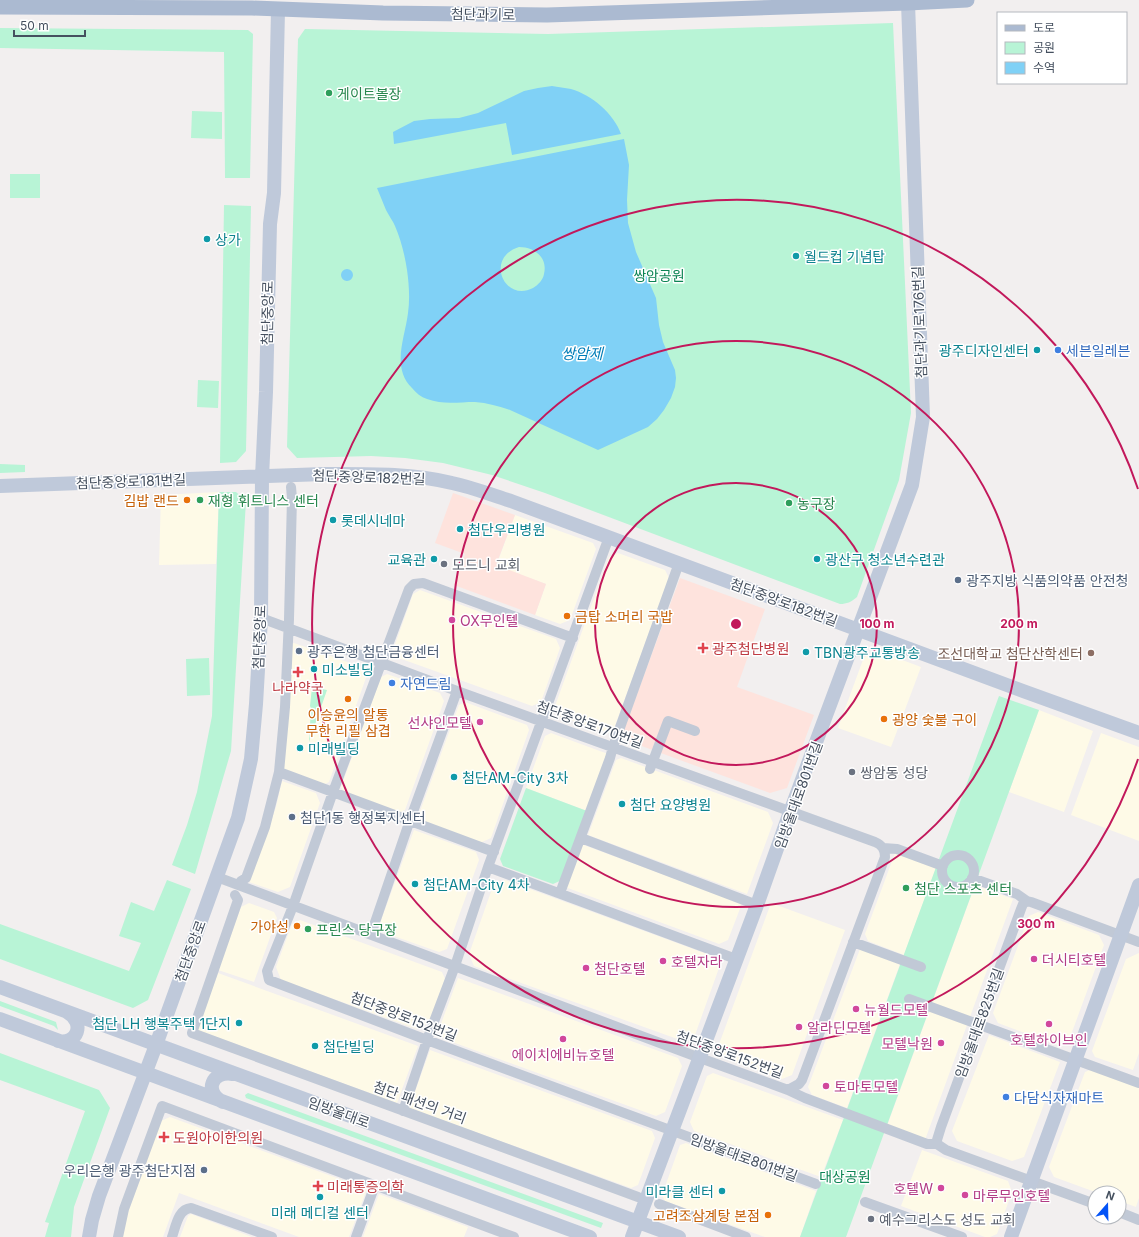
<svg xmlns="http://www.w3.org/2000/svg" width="1139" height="1237" font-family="Inter,'Noto Sans KR',sans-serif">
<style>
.commercial{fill:#fefae7}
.medical{fill:#fee3dd}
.green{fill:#b8f4d6}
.water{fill:#80d1f6;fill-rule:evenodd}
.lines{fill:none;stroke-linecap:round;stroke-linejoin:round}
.street{stroke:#c1c9d6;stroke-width:10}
.secondary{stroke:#bfc9da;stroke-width:14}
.primary{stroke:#abbad1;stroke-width:15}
.street-bridge{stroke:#c1c9d6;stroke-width:10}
.ring{fill:none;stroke:#c2185b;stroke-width:2}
.leisure-dot{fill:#2e9e5b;stroke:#fff;stroke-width:1.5}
.culture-dot{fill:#0f9aa8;stroke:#fff;stroke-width:1.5}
.shop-dot{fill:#3f7fe0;stroke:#fff;stroke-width:1.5}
.food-dot{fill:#e8710a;stroke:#fff;stroke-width:1.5}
.worship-dot{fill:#6b7280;stroke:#fff;stroke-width:1.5}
.service-dot{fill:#5c6f8a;stroke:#fff;stroke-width:1.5}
.hotel-dot{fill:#d1479c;stroke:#fff;stroke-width:1.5}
.health-dot{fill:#e0444e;stroke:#fff;stroke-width:1.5}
.education-dot{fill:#8d6e63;stroke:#fff;stroke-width:1.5}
.labels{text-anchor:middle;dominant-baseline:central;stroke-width:3;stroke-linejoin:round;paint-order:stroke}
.street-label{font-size:14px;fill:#45505f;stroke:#fff}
.leisure-label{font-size:14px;fill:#27864d;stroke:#fff;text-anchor:start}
.culture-label{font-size:14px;fill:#0d838f;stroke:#fff;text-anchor:start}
.park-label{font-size:14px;fill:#0c8454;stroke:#fff}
.shop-label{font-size:14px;fill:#366cbe;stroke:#fff;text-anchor:start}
.food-label{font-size:14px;fill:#c56008;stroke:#fff;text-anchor:end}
.worship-label{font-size:14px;fill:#5b616d;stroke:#fff;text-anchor:start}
.service-label{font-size:14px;fill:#4e5e75;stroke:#fff;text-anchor:start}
.hotel-label{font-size:14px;fill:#b23c85;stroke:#fff;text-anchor:start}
.health-label{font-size:14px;fill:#be3a42;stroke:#fff;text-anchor:start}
.education-label{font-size:14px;fill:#785e54;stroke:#fff;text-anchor:end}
.water-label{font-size:15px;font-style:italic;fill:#007db7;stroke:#fff}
.centre{fill:#c2185b;stroke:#fff;stroke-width:2}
.ring-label{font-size:12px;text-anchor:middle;font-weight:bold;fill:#c2185b;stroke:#fff;stroke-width:3;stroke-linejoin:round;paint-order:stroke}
</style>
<rect width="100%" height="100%" fill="#f2efef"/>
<!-- commercial -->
<path class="commercial" d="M219,492L216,564L159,565L161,495Z
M515,515L593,543L596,549L570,620L560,624L535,615L546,584L496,566Z
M618,553L665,570L669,578L612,734L560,716L555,706L609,557Z
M420,590L556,639L560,648L541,702L532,706L396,657L393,650L413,594Z
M294,643L364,668L367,675L329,782L323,785L284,771L283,768L291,644Z
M878,651L921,667L891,747L838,728L864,657Z
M387,674L440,693L444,701L405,810L398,813L345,794L341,787L381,677Z
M465,702L527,725L529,730L491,838L480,843L424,823L419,814L459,705Z
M1039,710L1093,731L1064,812L1009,792Z
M551,733L608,754L587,811L526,788L545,736Z
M1101,733L1139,747V841L1071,815Z
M621,758L768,812L773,823L747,894L588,835L616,760Z
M282,781L316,793L320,803L290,887L278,892L249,882L276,807Z
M414,830L476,852L479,860L447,949L439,952L385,933L380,923Z
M581,844L740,903L741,906L728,940L719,944L565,887Z
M895,853L936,868L904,955L868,941L865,934Z
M505,880L715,957L719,968L695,1035L683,1041L474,966L469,954L493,886Z
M975,885L1013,899L925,1140L887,1126Z
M249,903L274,912L277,918L254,982L218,970L241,907Z
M771,903L845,930L792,1075L782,1079L723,1058L718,1047Z
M1038,912L1099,935L1104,945L1068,1043L1060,1046L998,1023L993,1013L1029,916Z
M300,920L442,972L445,979L429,1023L417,1029L281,980L276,967L292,924Z
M860,949L900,964L847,1108L812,1095L808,1087Z
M1139,953V1053L1133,1070L1095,1057L1092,1051L1126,959Z
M218,973L418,1046L397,1103L197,1030Z
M458,978L678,1058L682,1066L665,1112L656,1116L444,1039L439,1029Z
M989,1035L1060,1062L1024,1157L1012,1161L957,1141L952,1131Z
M430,1050L652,1131L655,1138L638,1185L631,1188L409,1108Z
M1092,1069L1139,1087V1198L1136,1207L1119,1201V1193H1098L1054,1177L1049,1167L1085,1072Z
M713,1073L843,1120L821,1177L694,1131L690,1122L707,1076Z
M170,1117L367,1189L349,1237H299L179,1193L163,1237H121L123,1226L161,1121Z
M686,1143L816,1191L800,1237H765L665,1201L662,1195L680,1145Z
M922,1150L1008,1181L1012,1192L997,1234L990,1237H985L901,1206Z
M379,1194L468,1227L464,1237H363Z
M191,1214L252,1237H180L188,1216Z"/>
<!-- medical -->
<path class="medical" d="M453,493L515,515L496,565L546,584L535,615L454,585L465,554L435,543Z
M680,578L765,609L737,687L814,715L787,788L770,793L628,741L623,732Z"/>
<!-- green -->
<path class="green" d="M893,23L911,413L899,480L857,597C851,602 847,604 840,604L545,493L492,475L443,463L405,458L371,456L297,458L287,447L298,39L305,29L548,34Z
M0,28L248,30L253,34L250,178H225L224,52L0,48Z
M192,111L222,112V139L191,138Z
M10,174H40V198H10Z
M224,205L251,206L246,451L236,462L220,463Z
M198,380L219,381L218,408L197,407Z
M0,464L25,465V472L0,473Z
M219,492H236L246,501L231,751L195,874L172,865L187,825L197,792L212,716Z
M209,658L210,695L187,696L186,659Z
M312,687L327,690L309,742L311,708L310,706Z
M999,696L1039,710L846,1237H800Z
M526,788L587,811L562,880L553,884L503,866L500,859Z
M167,880L191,889L148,1000L133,1008L0,959V924L129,971L141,943L119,936L131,902L154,911Z
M0,1001L56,1022L58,1030L54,1026L0,1006Z
M0,1053L99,1090L110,1108L74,1207L71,1237H45L49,1223L45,1222L85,1111L0,1080Z
M248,1093L603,1223L601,1228L246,1098L245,1095Z"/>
<!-- water -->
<path class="water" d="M552,86C558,87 565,88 571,89C592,95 614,114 621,134L512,155L506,123L394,144L393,132L414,121L430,119L459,118L478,113L524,91L538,88Z
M624,139L629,165L627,200L628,223L636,252L656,298L659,325L663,342L675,370L676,378L675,387L671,398L664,410L657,419L648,427L598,450L510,410C499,406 487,403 475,402C458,402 443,405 427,399C421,397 416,393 412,388C391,367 405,338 408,313C410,299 409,284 407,270C405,256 401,240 395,226C393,221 389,216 386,210C383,203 380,195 377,188ZM519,247C534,247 548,257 544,274C543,280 538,285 533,288C505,303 484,258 519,247Z
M341 275a6 6 0 1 1 12 0a6 6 0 1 1-12 0Z"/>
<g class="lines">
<!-- street -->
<path class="street" d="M573,638L423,583L414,584L409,589L333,792L293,906L267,971L269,980L427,1040L816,1184
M279,772L494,852
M581,838L757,905
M883,848L897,849L943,866
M942 871a16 16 0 1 1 32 0a16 16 0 1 1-32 0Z
M488,867L736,959
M217,877L700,1058L788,1090L799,1084L802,1080L885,857C885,849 882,845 875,842L457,691L261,618
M972,878L1017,894L1027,901L1031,902L1139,942
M241,881L246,878L265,827L279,772L285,707L289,619L292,498L291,487
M560,893L610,758L613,747L679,563
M235,895L238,900L192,1033L638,1197
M371,934L410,820L457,691
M853,942L921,967
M909,999L1139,1083
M788,1090L805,1098L927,1144H937
M403,1111L427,1040L455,966L488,867L609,537
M937,1144V1140L941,1127L1021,909L1023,904L1027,901
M937,1144L946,1150L1095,1204
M865,1202L962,1237
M659,1204L746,1237
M1119,1212L1139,1220
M118,1237L124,1209L162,1106L514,1237
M172,1237C176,1226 178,1209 191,1208L272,1237
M356,1237L375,1185"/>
<!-- secondary -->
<path class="secondary" d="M0,486L324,474C367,474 411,473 452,483C472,487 491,495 511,501L1023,691L1139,733
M0,987L679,1237
M0,1019L590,1237
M58,1041C77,1045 86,1023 67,1012
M223,1102C203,1092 212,1070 233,1074
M89,1237L92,1220L99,1196L156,1045L238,818L251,759L256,704L261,618L262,477L266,392L270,224L274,193L278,10
M632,1237L757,905L790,812L912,485L923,417L908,3
M1011,1237L1139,885"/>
<!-- primary -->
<path class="primary" d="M0,7L252,8L383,13L547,15L908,3L967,0"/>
<!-- street-bridge -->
<path class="street-bridge" d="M650,769L668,721L695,731"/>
</g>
<!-- distance rings -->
<g class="ring">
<circle cx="736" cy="624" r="141"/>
<circle cx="736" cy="624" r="283"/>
<path d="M1138 759A424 424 0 1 1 1138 489"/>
</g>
<!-- markers -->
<g class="leisure-dot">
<circle cx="329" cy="93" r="4"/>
<circle cx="200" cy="500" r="4"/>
<circle cx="789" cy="503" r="4"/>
<circle cx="906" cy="888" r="4"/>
<circle cx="308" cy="929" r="4"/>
</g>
<g class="culture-dot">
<circle cx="207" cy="239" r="4"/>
<circle cx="796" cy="256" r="4"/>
<circle cx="1037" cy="350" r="4"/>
<circle cx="333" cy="520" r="4"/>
<circle cx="460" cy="529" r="4"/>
<circle cx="434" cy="559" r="4"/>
<circle cx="817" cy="559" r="4"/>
<circle cx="806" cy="652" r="4"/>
<circle cx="314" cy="669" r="4"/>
<circle cx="300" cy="748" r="4"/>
<circle cx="454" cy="777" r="4"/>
<circle cx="622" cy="804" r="4"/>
<circle cx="415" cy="884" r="4"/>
<circle cx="239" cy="1023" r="4"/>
<circle cx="315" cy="1046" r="4"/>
<circle cx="722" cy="1191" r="4"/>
<circle cx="320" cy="1197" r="4"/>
</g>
<g class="shop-dot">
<circle cx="1058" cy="350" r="4"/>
<circle cx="392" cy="683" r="4"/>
<circle cx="1006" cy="1097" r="4"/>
</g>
<g class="food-dot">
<circle cx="187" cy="500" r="4"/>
<circle cx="567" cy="616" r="4"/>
<circle cx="348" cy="699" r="4"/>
<circle cx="884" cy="719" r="4"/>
<circle cx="297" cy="926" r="4"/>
<circle cx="768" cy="1215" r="4"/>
</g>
<g class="worship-dot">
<circle cx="444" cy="564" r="4"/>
<circle cx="852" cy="772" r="4"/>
<circle cx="871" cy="1219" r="4"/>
</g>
<g class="service-dot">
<circle cx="958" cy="580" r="4"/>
<circle cx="299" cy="651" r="4"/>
<circle cx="292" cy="817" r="4"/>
<circle cx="204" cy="1170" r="4"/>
</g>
<g class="hotel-dot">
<circle cx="452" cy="620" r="4"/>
<circle cx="480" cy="722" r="4"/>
<circle cx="1034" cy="959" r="4"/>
<circle cx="663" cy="961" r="4"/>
<circle cx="586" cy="968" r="4"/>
<circle cx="856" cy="1009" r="4"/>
<circle cx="1049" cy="1024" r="4"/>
<circle cx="799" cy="1027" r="4"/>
<circle cx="563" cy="1039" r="4"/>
<circle cx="941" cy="1043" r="4"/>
<circle cx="826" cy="1086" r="4"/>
<circle cx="941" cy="1188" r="4"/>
<circle cx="965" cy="1195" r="4"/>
</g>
<g class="health-dot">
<path d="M701 642h4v4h4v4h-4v4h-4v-4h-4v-4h4z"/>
<path d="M296 666h4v4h4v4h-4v4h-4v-4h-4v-4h4z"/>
<path d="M162 1131h4v4h4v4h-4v4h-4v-4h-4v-4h4z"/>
<path d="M316 1180h4v4h4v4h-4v4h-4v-4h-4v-4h4z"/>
</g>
<circle class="education-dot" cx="1091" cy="653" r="4"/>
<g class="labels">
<!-- street labels -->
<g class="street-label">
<text transform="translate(483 14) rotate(1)">첨단과기로</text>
<text transform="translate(267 313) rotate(-89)">첨단중앙로</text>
<text transform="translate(919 322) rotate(-92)">첨단과기로176번길</text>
<text transform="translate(369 477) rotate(2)">첨단중앙로182번길</text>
<text transform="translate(131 481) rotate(-2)">첨단중앙로181번길</text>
<text transform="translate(784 602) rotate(20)">첨단중앙로182번길</text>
<text transform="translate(259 637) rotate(-88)">첨단중앙로</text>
<text transform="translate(590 724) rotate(20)">첨단중앙로170번길</text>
<text transform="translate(798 795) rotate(-70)">임방울대로801번길</text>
<text transform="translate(190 951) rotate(-70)">첨단중앙로</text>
<text transform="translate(404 1016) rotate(21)">첨단중앙로152번길</text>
<text transform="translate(979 1023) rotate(-70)">임방울대로825번길</text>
<text transform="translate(730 1054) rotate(20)">첨단중앙로152번길</text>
<text transform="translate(420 1102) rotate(20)">첨단 패션의 거리</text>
<text transform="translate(339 1112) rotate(20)">임방울대로</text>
<text transform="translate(744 1157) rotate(20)">임방울대로801번길</text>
</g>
<!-- leisure labels -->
<g class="leisure-label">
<text x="337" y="93">게이트볼장</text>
<text x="208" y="500">재형 휘트니스 센터</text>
<text x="797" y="503">농구장</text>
<text x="914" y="888">첨단 스포츠 센터</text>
<text x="316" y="929">프린스 당구장</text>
</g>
<!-- culture labels -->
<g class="culture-label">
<text x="215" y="239">상가</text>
<text x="804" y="256">월드컵 기념탑</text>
<text x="1029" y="350" text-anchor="end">광주디자인센터</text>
<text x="341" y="520">롯데시네마</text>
<text x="468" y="529">첨단우리병원</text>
<text x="426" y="559" text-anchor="end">교육관</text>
<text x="825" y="559">광산구 청소년수련관</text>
<text x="814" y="652">TBN광주교통방송</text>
<text x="322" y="669">미소빌딩</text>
<text x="308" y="748">미래빌딩</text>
<text x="462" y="777">첨단AM-City 3차</text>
<text x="630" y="804">첨단 요양병원</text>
<text x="423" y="884">첨단AM-City 4차</text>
<text x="231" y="1023" text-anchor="end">첨단 LH 행복주택 1단지</text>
<text x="323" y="1046">첨단빌딩</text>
<text x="714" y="1191" text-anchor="end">미라클 센터</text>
<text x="320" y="1212" text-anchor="middle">미래 메디컬 센터</text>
</g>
<!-- park labels -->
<g class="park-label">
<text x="659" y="275">쌍암공원</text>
<text x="845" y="1176">대상공원</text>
</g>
<!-- shop labels -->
<g class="shop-label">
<text x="1066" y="350">세븐일레븐</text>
<text x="400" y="683">자연드림</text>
<text x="1014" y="1097">다담식자재마트</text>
</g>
<!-- food labels -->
<g class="food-label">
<text x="179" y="500">김밥 랜드</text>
<text x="575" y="616" text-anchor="start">금탑 소머리 국밥</text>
<text x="348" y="714" text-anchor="middle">이승윤의 알통<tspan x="348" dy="16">무한 리필 삼겹</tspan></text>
<text x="892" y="719" text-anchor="start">광양 숯불 구이</text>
<text x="289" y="926">가야성</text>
<text x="760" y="1215">고려조삼계탕 본점</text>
</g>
<!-- worship labels -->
<g class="worship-label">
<text x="452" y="564">모드니 교회</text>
<text x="860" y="772">쌍암동 성당</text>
<text x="879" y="1219">예수그리스도 성도 교회</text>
</g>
<!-- service labels -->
<g class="service-label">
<text x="966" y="580">광주지방 식품의약품 안전청</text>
<text x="307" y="651">광주은행 첨단금융센터</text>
<text x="300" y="817">첨단1동 행정복지센터</text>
<text x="196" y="1170" text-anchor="end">우리은행 광주첨단지점</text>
</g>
<!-- hotel labels -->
<g class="hotel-label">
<text x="460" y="620">OX무인텔</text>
<text x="472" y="722" text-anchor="end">선샤인모텔</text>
<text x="1042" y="959">더시티호텔</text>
<text x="671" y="961">호텔자라</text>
<text x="594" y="968">첨단호텔</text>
<text x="864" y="1009">뉴월드모텔</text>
<text x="807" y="1027">알라딘모텔</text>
<text x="1049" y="1039" text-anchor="middle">호텔하이브인</text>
<text x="933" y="1043" text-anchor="end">모텔낙원</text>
<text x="563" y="1054" text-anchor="middle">에이치에비뉴호텔</text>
<text x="834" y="1086">토마토모텔</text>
<text x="933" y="1188" text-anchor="end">호텔W</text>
<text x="973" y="1195">마루무인호텔</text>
</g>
<!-- health labels -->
<g class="health-label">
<text x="712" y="648">광주첨단병원</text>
<text x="298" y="687" text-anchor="middle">나라약국</text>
<text x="173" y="1137">도원아이한의원</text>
<text x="327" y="1186">미래통증의학</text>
</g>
<!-- education labels -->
<g class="education-label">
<text x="1083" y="653">조선대학교 첨단산학센터</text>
</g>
<!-- water labels -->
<g class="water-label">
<text x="582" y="353">쌍암제</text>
</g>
</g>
<circle cx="736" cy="624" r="6" class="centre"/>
<g class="ring-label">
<text x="877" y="628">100 m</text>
<text x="1019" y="628">200 m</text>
<text x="1036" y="928">300 m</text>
</g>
<!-- legend -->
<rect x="997" y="12" width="130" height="72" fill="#ffffff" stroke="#b5b9bf"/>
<rect x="1005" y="25" width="20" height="6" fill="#abbad1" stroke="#b5b9bf"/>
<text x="1033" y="32" font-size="12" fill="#45505f">도로</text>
<rect x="1005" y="42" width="20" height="12" fill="#b8f4d6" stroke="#b5b9bf"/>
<text x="1033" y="52" font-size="12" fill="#45505f">공원</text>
<rect x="1005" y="62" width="20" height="12" fill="#80d1f6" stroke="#b5b9bf"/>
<text x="1033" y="72" font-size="12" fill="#45505f">수역</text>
<!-- north arrow -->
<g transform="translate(1107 1205) rotate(20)"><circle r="19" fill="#ffffff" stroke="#b5b9bf"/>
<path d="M0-3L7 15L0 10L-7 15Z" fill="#0353f7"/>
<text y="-6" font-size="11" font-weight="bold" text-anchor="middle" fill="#45505f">N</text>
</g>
<!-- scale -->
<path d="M14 30v6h71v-6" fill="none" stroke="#45505f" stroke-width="2"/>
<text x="20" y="30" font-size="12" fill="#45505f" stroke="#ffffff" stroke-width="3" paint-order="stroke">50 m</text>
</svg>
